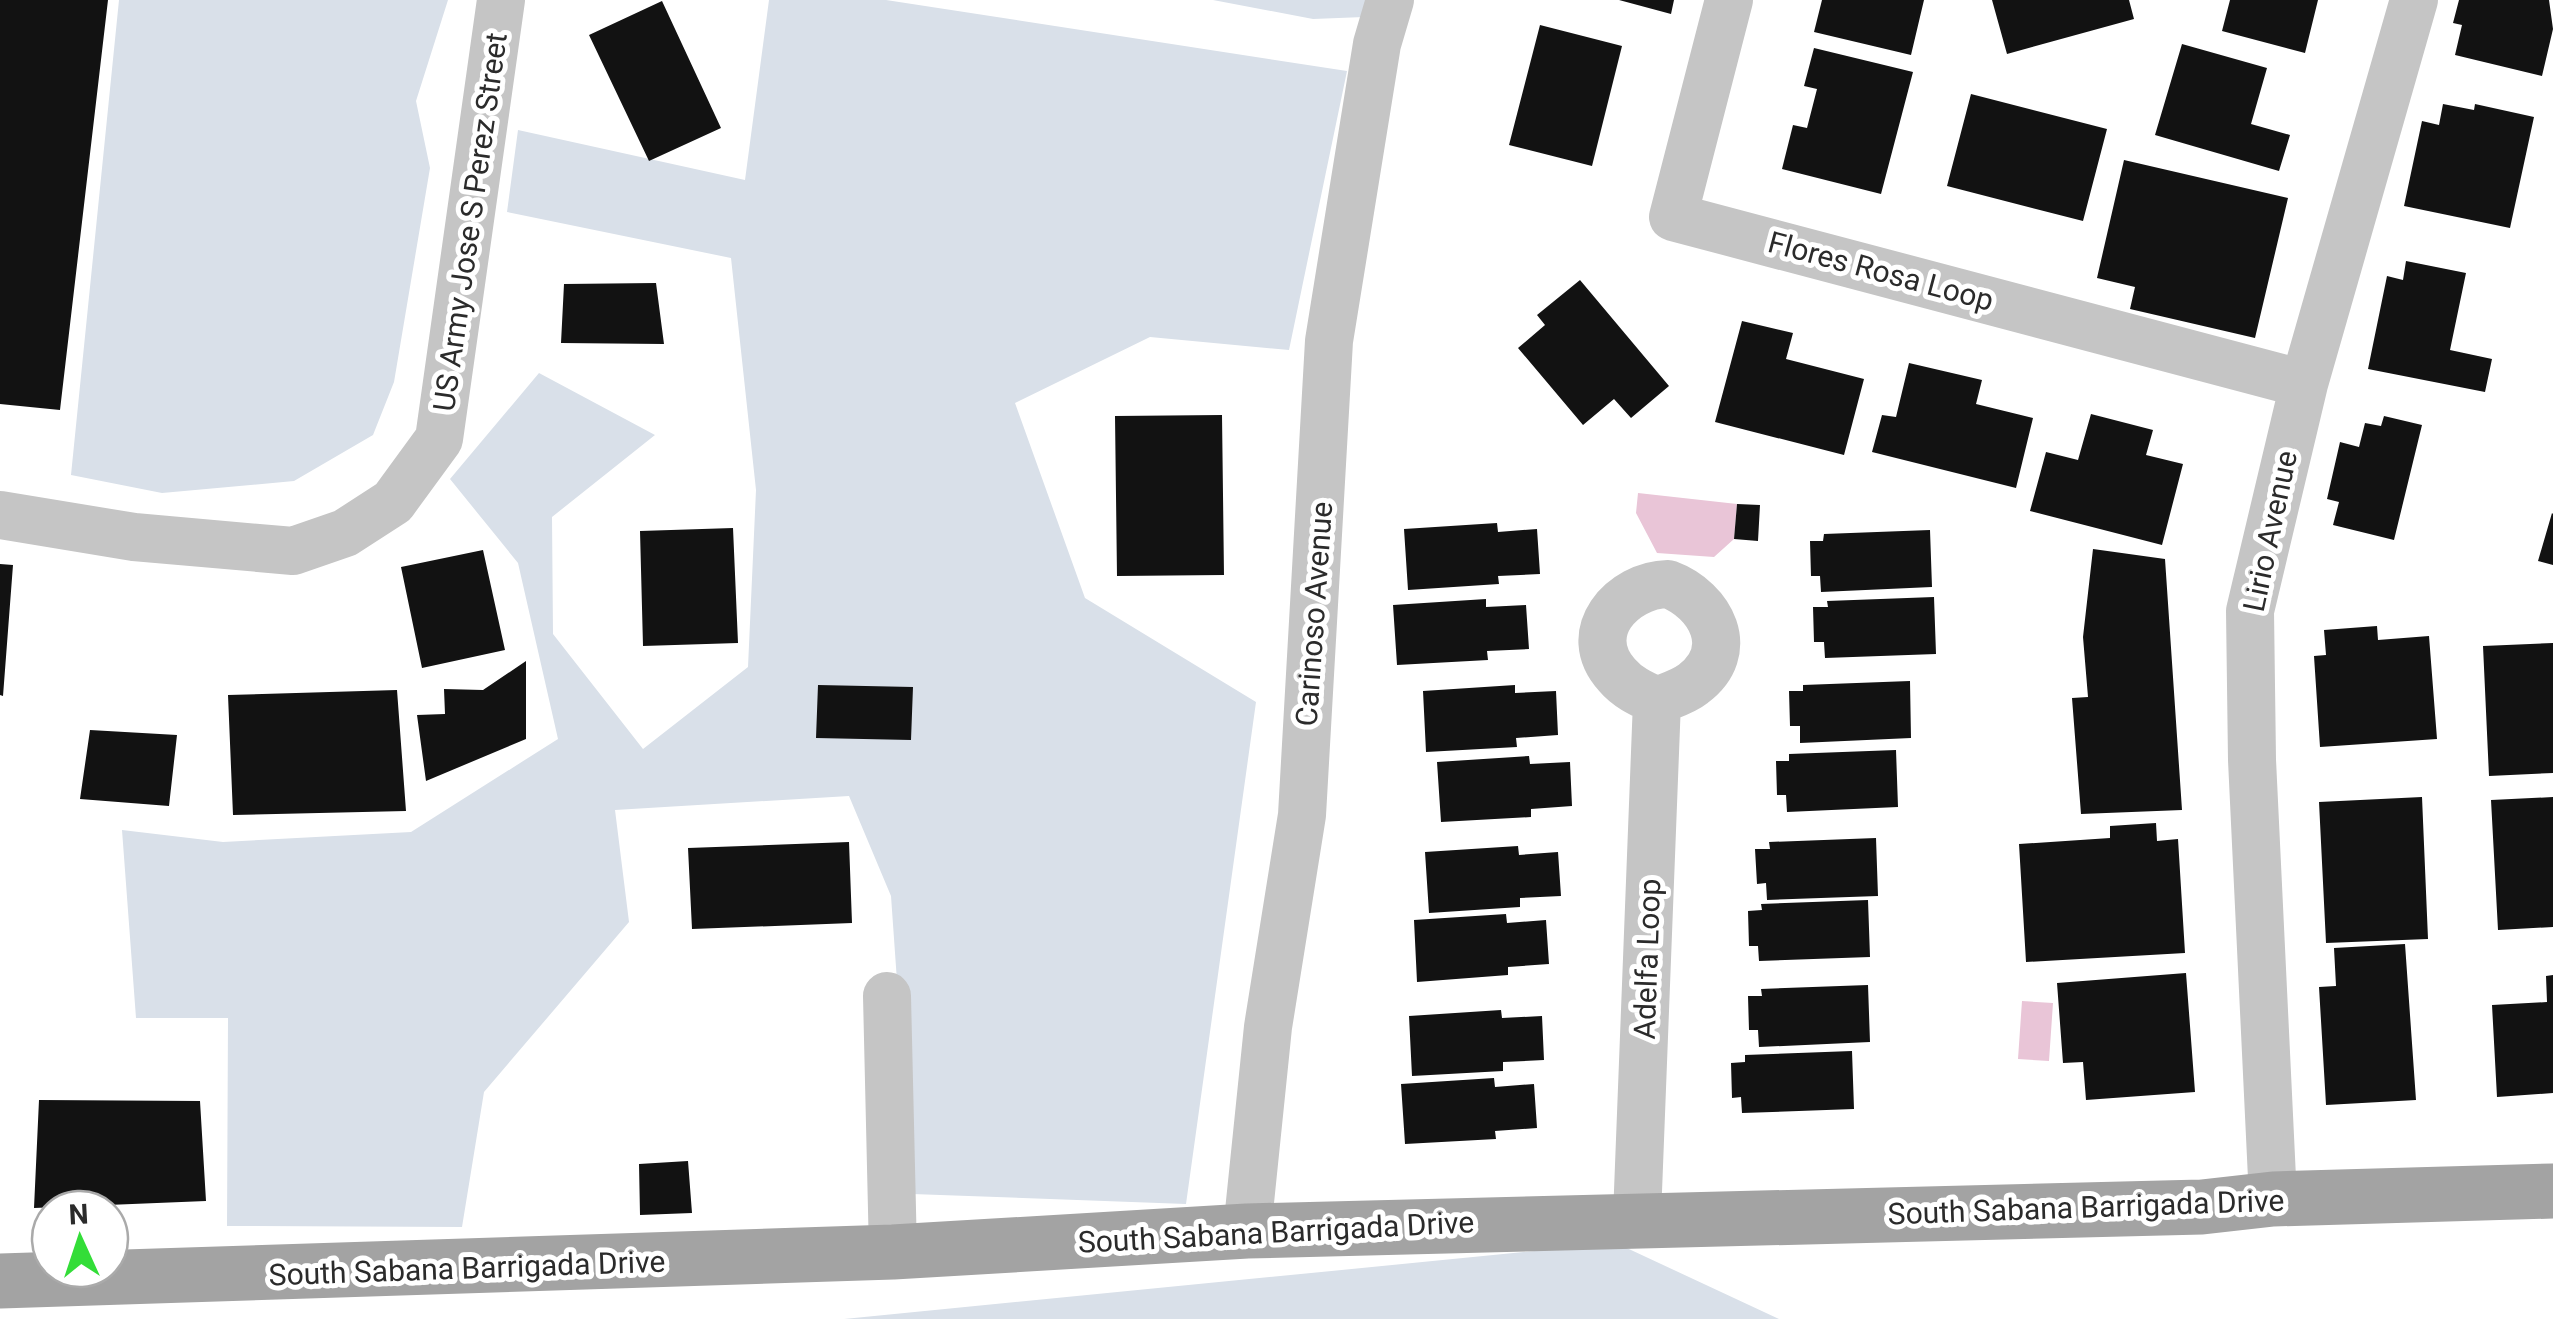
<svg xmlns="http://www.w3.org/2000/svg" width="2553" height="1319" font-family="Roboto,sans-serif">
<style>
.green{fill:#d9e0e9}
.water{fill:#e9c5d7}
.building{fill:#121212}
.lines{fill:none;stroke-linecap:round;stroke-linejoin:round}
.minor{stroke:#c5c5c5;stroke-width:48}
.major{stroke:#a3a3a3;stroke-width:55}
.labels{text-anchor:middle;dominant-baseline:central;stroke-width:10;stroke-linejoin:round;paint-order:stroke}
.street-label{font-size:30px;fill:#2b2b2b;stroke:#fff}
</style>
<rect width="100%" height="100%" fill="#fff"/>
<!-- green -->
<path class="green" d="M119,0H448L416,101L430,168L394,382L373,435L294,481L162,493L71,475Z
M769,0H886L1347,71L1289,350L1150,337L1015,403L1085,598L1256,702L1186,1204L912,1194L891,896L849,796L615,810L629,922L484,1092L462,1227L227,1226L228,1018H136L122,830L223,842L411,832L558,739L518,563L450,479L539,373L655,435L552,517L553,634L643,749L748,667L756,490L731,258L507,212L518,130L745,180Z
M1213,0H1368L1364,17L1313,19Z
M1616,1243L1779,1319H844Z"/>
<!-- water -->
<path class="water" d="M1638,493L1737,504L1734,539L1714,557L1657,553L1636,513Z
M2022,1001L2053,1003L2049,1061L2018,1059Z"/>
<!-- building -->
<path class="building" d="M0,0H108L60,410L0,404Z
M1619,0H1674L1671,14Z
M1822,0H1924L1911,55L1814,32Z
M1992,0H2129L2134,19L2007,54Z
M2230,0H2318L2305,53L2222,31Z
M2459,0H2549L2553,29L2542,76L2455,55L2462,25L2453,23Z
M662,1L721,128L649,161L589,35Z
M1540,25L1622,46L1592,166L1509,145Z
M2182,44L2267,68L2251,124L2290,135L2279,171L2155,135Z
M1814,48L1913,72L1881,194L1782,169L1793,125L1807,128L1817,89L1804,86Z
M1971,94L2107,129L2083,221L1947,186Z
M2443,104L2474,110L2475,104L2534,117L2510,228L2404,206L2422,121L2439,125Z
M2124,160L2288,198L2255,338L2130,309L2135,287L2097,278Z
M2406,261L2466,273L2450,350L2492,359L2485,392L2368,369L2387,276L2403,280Z
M1580,280L1669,386L1631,418L1614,399L1583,425L1518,348L1545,325L1537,315Z
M656,283L664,344L561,343L564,284Z
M1742,321L1793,333L1786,359L1864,379L1844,455L1715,422Z
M1909,363L1982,380L1976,404L2033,418L2016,488L1872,452L1882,415L1896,417Z
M2091,414L2153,430L2146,455L2183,464L2162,545L2030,511L2046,452L2078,460Z
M1222,415L1224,575L1117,576L1115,416Z
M2384,416L2422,425L2394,540L2333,525L2339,502L2327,499L2340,442L2359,447L2365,423L2381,426Z
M1737,504L1760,505L1758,541L1734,539Z
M2552,513L2553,514V565L2538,561Z
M1497,523L1498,532L1537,529L1540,574L1498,576L1499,584L1408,590L1404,529Z
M733,528L738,643L643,646L640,531Z
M1930,530L1932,587L1821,592L1820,576H1811L1810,541H1823L1824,534Z
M2093,549L2165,559L2182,810L2081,814L2072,698L2088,697L2083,637Z
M483,550L505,650L422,668L401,567Z
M0,564L13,565L3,696L0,695Z
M1934,597L1936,654L1825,658L1824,642H1814L1813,607H1828L1827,601Z
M1486,599V607L1526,605L1529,649L1487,651L1488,660L1397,665L1393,605Z
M2377,626L2378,640L2429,636L2437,739L2320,747L2314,656L2326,655L2324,630Z
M2553,643V773L2489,776L2483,646Z
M526,661V739L426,781L417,715L445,714L444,689L483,690Z
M1910,681L1911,738L1800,743V726H1790L1789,691H1803V685Z
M818,685L913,687L911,740L816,738Z
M1515,685V693L1556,691L1558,735L1516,738L1517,747L1426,752L1423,691Z
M397,690L406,811L233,815L228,695Z
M90,730L177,735L169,806L80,799Z
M1896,750L1898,807L1787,812L1786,795H1777L1776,761H1789V754Z
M1529,756L1530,764L1570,762L1572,806L1531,809V817L1441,822L1437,762Z
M2422,797L2428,939L2326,943L2319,802Z
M2553,797V927L2498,930L2491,800Z
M2156,823L2157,841L2178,839L2185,953L2026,962L2019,844L2110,838V826Z
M1876,838L1878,896L1767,900L1766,883L1757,884L1755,849H1770L1769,842Z
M849,842L852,923L692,929L688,848Z
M1518,846L1519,855L1558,852L1561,896L1520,898V907L1429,913L1425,852Z
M1868,900L1870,957L1759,961L1758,946H1749L1748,911L1762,910L1761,904Z
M1506,914L1507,923L1546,920L1549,964L1508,967V975L1417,982L1414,920Z
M2405,944L2416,1100L2326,1105L2319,987L2336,986L2334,948Z
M2186,973L2195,1092L2086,1100L2083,1062L2063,1063L2057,983Z
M2553,975V1093L2497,1097L2492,1005L2547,1002L2546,976Z
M1868,985L1870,1042L1759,1047L1758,1030H1749L1748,996H1762L1761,989Z
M1501,1010L1502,1018L1542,1016L1544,1060L1503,1062V1071L1412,1076L1409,1016Z
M1852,1051L1854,1109L1742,1113L1741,1097L1732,1098L1731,1063L1745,1062V1055Z
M1494,1078L1495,1087L1534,1084L1537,1128L1495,1131L1496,1139L1405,1144L1401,1084Z
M39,1100L200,1101L206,1201L34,1208Z
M688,1161L692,1213L640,1215L639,1164Z"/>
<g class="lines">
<!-- minor -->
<path class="minor" d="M1729,0L1673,217L2304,384
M0,515L134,537L293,551L345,533L393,502L439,439L501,0
M1668,584C1711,600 1738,651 1693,684C1683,692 1668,696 1657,701C1642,694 1628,688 1617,675C1579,633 1622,585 1668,584Z
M887,996L893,1252
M2273,1199L2252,760L2250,611L2304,384L2414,0
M1637,1217L1657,701
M1247,1231L1268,1027L1302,815L1329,341L1377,44L1390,0"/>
<!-- major -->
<path class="major" d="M0,1281L893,1252L1247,1231L2202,1207L2273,1199L2553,1191"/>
</g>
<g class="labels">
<!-- street labels -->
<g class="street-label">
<text transform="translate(470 222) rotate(-82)">US Army Jose S Perez Street</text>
<text transform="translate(1881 271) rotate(15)">Flores Rosa Loop</text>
<text transform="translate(2270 531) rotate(-78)">Lirio Avenue</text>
<text transform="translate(1314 614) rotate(-86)">Carinoso Avenue</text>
<text transform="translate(1647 959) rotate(-88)">Adelfa Loop</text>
<text transform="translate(2086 1207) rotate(-2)">South Sabana Barrigada Drive</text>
<text transform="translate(1276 1232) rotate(-3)">South Sabana Barrigada Drive</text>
<text transform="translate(467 1268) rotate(-2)">South Sabana Barrigada Drive</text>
</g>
</g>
<!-- north arrow -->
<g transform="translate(80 1239) rotate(357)"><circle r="48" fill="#ffffff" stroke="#aaaaaa" stroke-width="2.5"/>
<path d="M0-8L18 38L0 25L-18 38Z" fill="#33dd38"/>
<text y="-15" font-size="28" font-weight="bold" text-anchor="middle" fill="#2b2b2b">N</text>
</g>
</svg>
